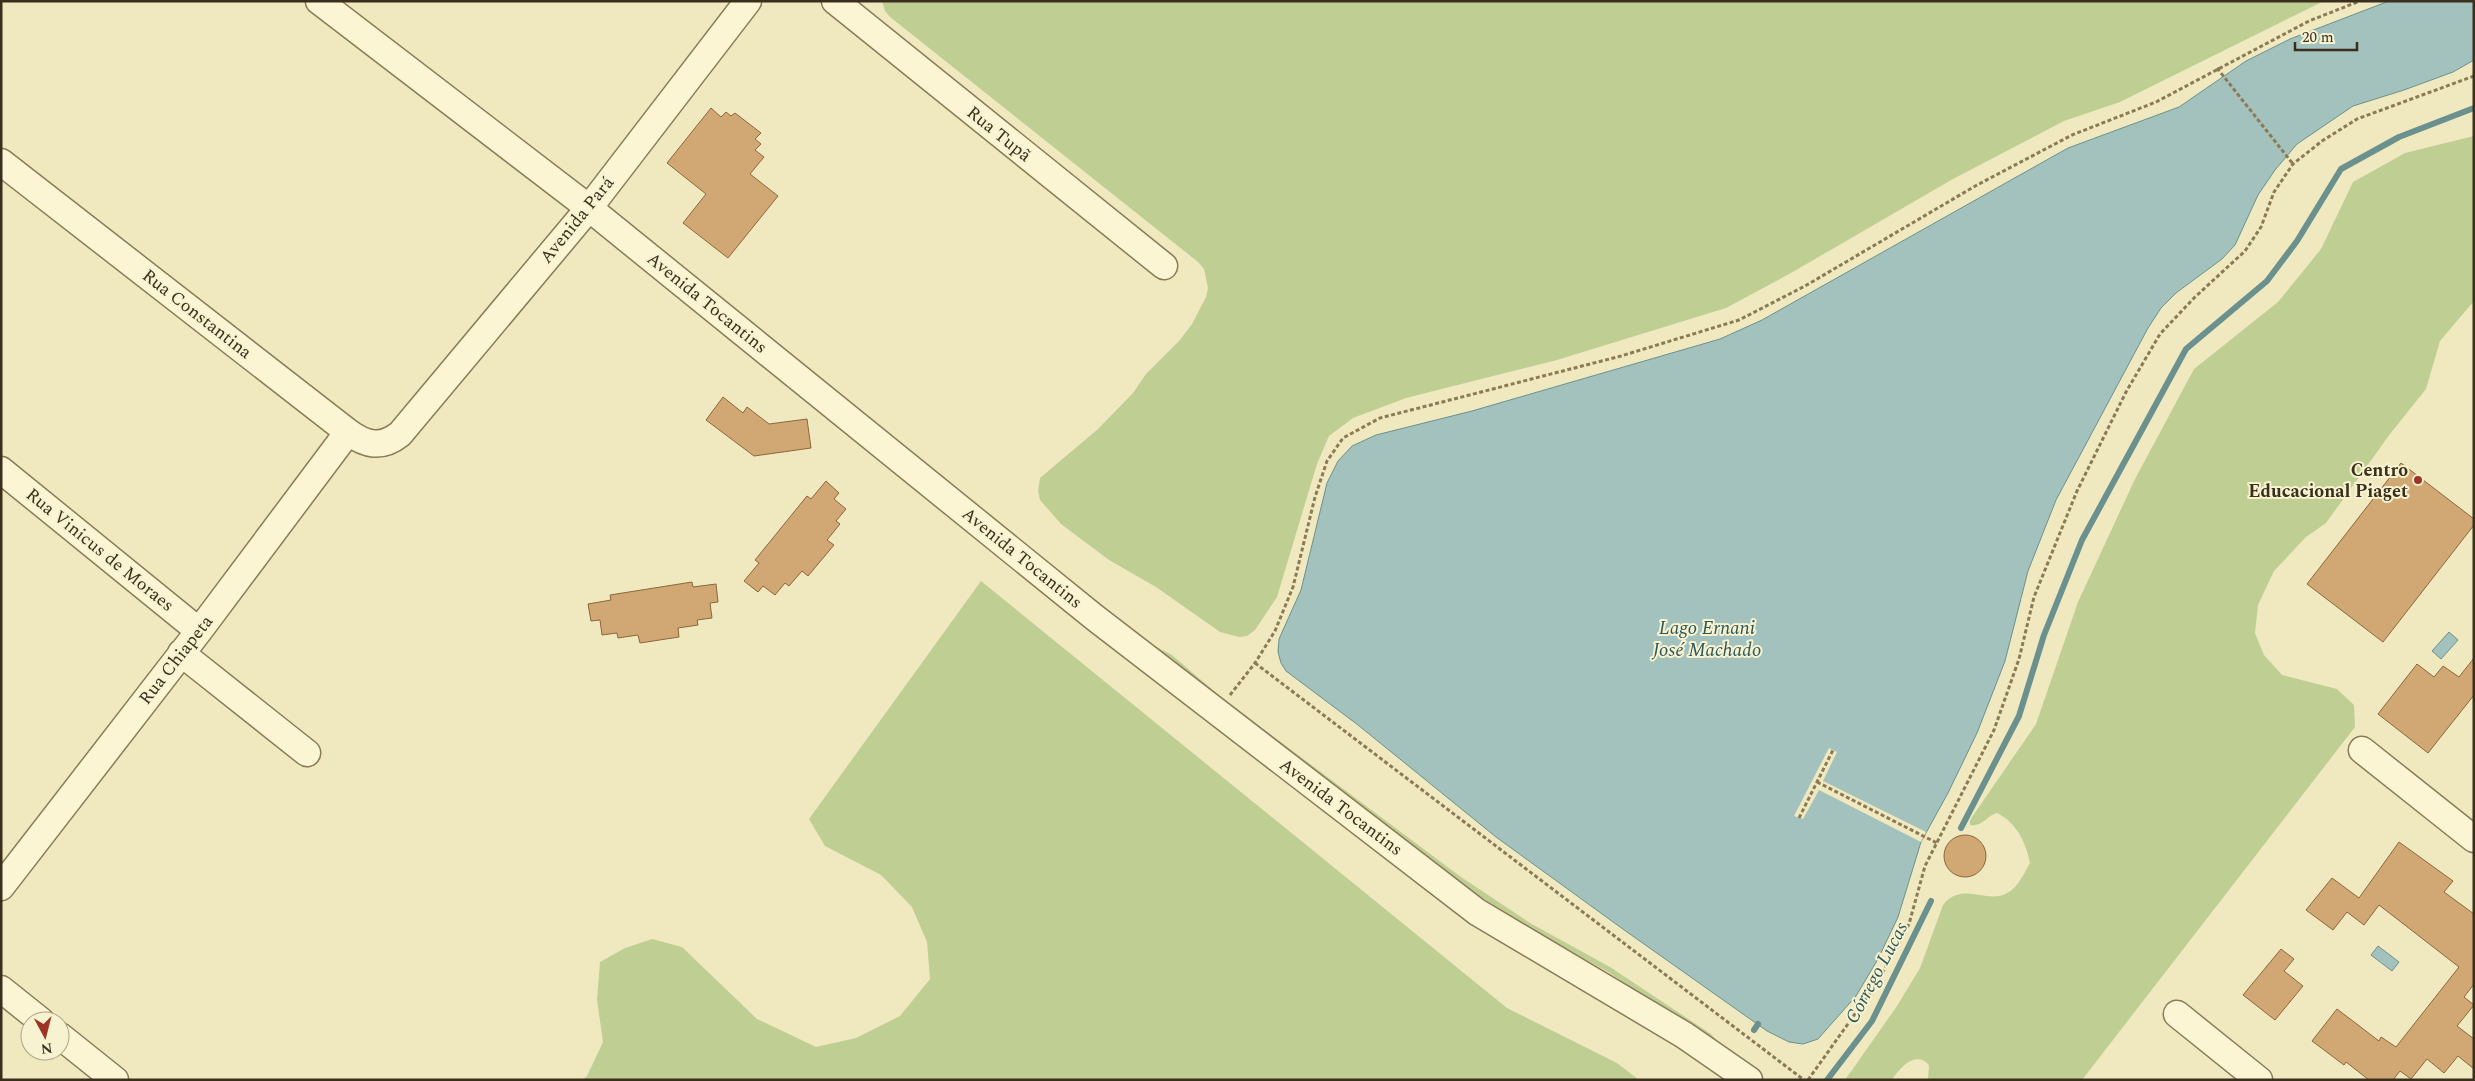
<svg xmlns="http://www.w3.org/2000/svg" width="2475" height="1081" font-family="Spectral,serif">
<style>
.green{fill:#bfcf94}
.water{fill:#a3c2be;stroke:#6a918d}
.pier{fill:#f0e9c0}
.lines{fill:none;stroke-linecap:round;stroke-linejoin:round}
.stream{stroke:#6a918d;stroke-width:6}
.building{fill:#d1a874;stroke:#8b673b}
.minor-casing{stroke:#8b7a57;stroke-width:29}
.path{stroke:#8b7a57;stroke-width:3;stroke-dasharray:4 2.5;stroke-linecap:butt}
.minor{stroke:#fbf5d4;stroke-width:26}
.poi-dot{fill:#9d3424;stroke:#f7f2d0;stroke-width:2}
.labels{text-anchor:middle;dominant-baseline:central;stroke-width:4;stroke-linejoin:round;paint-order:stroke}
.street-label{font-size:18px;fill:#392f1c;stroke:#f7f2d0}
.poi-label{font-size:18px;font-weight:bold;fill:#392f1c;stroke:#f7f2d0;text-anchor:end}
.water-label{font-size:19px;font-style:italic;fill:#2b565a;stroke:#f7f2d0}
</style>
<rect width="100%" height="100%" fill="#f0e9c0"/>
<!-- green -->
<path class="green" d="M882,1H2324L2120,102L2064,121L1953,179L1791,273L1726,308L1557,360L1406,398L1353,418L1329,436L1317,464L1277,597L1255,630L1247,636L1239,637L1220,632L1156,587L1109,560L1061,524L1040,500L1038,491L1040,478L1098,429L1133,393L1146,374L1179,341L1192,324L1206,297L1208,288L1204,269L1198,262L890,17L885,11Z
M2474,136V301L2440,341L2426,389L2390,434L2326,523L2306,537L2274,571L2258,605L2255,633L2264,655L2282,675L2337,689L2354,705L2355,727L2082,1080H1928L1929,1065C1915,1050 1900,1068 1892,1080H1845L1897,1006L1920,968L1943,905C1963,880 1988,906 2009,892C2019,886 2024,873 2030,863C2026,843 2017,823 1997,813C1986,816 1983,827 1970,825V820L2036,724L2078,602L2135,479L2194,369L2278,302L2321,249L2353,182L2405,153Z
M981,581L1507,1008L1617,1063L1639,1080H582L587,1076L603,1042L597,1000L600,962L625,948L652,939L682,947L757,1019L816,1047L856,1038L900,1016L930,979L927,942L912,907L881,875L825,846L809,819Z
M1145,641L1172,655L1222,698L1461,877L1530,923L1610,967L1711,1034L1728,1052L1608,972L1527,927L1458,882Z"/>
<!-- water -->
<path class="water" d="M2389,1H2474V60L2453,72L2404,90L2353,106L2297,144L2275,170L2258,195L2235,245L2222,259L2176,293L2161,308L2148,328L2056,500L2028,571L2005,661L1977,733L1948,793L1921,842L1898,917L1878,959L1856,996L1818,1039L1803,1044L1789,1042L1767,1031L1620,927L1496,837L1358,725L1286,671L1281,663L1278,652L1279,639L1301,590L1327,483L1338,461L1352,446L1376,435L1472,411L1720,339L1762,320L2068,148L2179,107L2246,61L2290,39Z
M2449,632L2458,640L2441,659L2432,651Z
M2378,946L2399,962L2392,971L2371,955Z"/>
<!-- pier -->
<path class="pier" d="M1829,748L1837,752L1823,781L1926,832L1921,842L1819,790L1803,819L1794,816Z"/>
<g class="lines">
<!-- stream -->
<path class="stream" d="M1961,828L2019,716L2044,635L2082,540L2186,349L2267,281L2297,241L2341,169L2399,137L2474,108
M1754,1030L1758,1024
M1827,1080L1872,1021L1931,901"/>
</g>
<!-- building -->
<path class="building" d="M711,108L721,117L726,112L731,116L735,113L761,133L755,139L761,144L755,150L764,157L750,174L778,196L728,258L683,223L706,194L667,163Z
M723,397L743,413L747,407L769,424L807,419L811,448L754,456L706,420Z
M2401,463L2474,519V525L2383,642L2307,584Z
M826,481L839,493L834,499L846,509L836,521L840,524L827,540L834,545L808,576L802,571L789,586L785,583L775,595L763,586L758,592L744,581L759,563L755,560L807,496L811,499Z
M692,582L693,587L716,584L718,602L710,603L712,618L697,620L698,625L678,628L679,637L640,643L638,635L618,638L617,633L602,635L600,620L591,621L588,604L611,600L610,595Z
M2474,658V695L2428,753L2378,714L2417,664L2434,677L2443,666L2459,677Z
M1944 856a21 21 0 1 1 42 0a21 21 0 1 1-42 0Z
M2399,842L2453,881L2444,892L2474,914V984L2464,997L2474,1005L2457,1026L2474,1039V1069L2458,1056L2444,1073L2427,1059L2411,1079L2400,1071L2393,1080H2369L2346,1062L2344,1065L2312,1041L2337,1009L2379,1041L2381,1037L2396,1047L2459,967L2379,905L2364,925L2347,912L2333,930L2306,910L2332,878L2359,898Z
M2281,949L2294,959L2284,971L2303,986L2275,1020L2243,995Z"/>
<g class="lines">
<!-- minor casing -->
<g class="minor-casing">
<path id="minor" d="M319,1L589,208L1094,617L1477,912L1684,1035L1749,1080
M835,1L1164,266
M1,162L348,432C366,445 381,449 400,434L589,208L748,1
M1,470L199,631
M181,653L307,753
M2362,750L2474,839
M1,887L199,631L348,432
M1,989L41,1021
M2177,1014L2259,1080
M60,1036L115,1080"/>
</g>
<!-- path -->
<path class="path" d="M2217,68L2293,164
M1255,663L1804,1080
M1230,695L1255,663L1275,631L1293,587L1315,497L1327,461L1343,438L1380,418L1621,356L1739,320L1805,286L1977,185L2072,135L2156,102L2309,21L2360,1
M1817,782L1937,843
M1799,818L1833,750
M1808,1080L1877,983L1909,924L1925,866L1994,730L2019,659L2034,597L2077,491L2126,392L2160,334L2194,298L2245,251L2261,227L2274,192L2293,164L2322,141L2357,119L2474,76"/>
<!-- minor -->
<use href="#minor" class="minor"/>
</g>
<!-- markers -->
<circle class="poi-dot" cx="2418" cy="480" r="5"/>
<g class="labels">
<!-- street labels -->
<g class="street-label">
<text transform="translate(999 134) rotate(39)">Rua Tupã</text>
<text transform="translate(577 220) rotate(-51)">Avenida Pará</text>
<text transform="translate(707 303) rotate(39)">Avenida Tocantins</text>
<text transform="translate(197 314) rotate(38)">Rua Constantina</text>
<text transform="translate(100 550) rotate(39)">Rua Vinicus de Moraes</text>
<text transform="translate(1022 558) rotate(39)">Avenida Tocantins</text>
<text transform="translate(176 660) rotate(-52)">Rua Chiapeta</text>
<text transform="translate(1341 807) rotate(37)">Avenida Tocantins</text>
</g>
<!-- poi labels -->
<g class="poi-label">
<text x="2408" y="470">Centro<tspan x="2408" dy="21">Educacional Piaget</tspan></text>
</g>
<!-- water labels -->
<g class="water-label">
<text x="1707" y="628">Lago Ernani<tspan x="1707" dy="22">José Machado</tspan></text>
<text transform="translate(1877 973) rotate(-62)">Córrego Lucas</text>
</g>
</g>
<!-- border -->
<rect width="2475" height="1081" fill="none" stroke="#392f1c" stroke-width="5"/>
<!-- north arrow -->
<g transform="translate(45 1036) rotate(173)"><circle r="24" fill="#f7f2d0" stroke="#aba488"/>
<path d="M0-4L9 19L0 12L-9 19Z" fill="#9d3424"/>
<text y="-8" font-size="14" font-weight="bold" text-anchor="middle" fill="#392f1c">N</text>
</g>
<!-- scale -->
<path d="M2295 42v8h62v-8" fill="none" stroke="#392f1c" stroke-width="2.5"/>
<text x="2302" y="42" font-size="15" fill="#392f1c" stroke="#f7f2d0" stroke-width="4" paint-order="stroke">20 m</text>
</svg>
